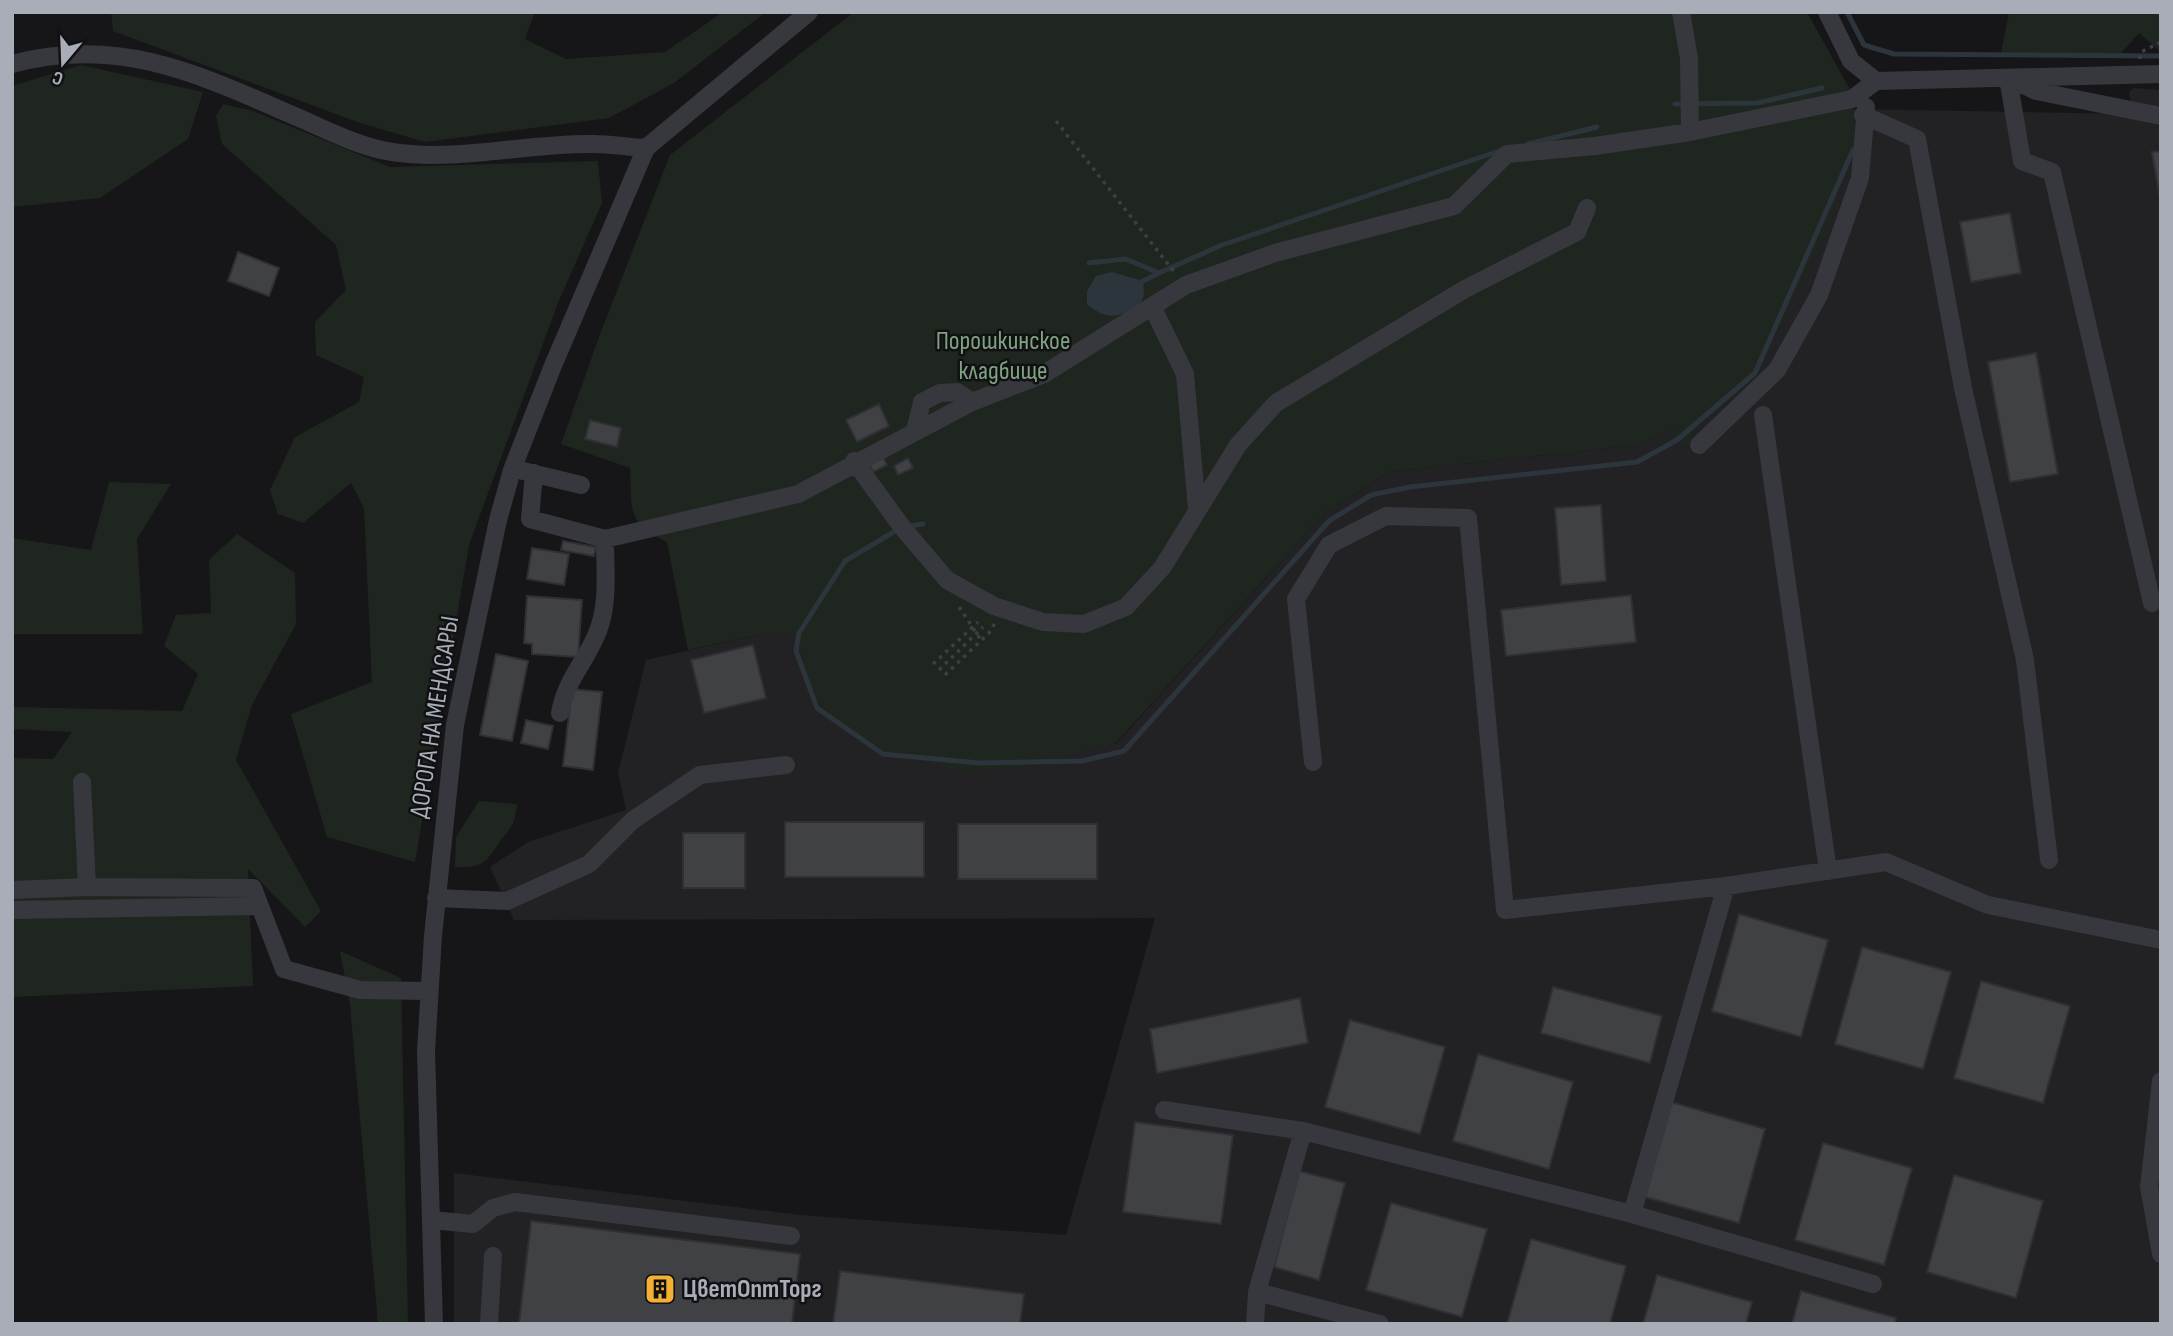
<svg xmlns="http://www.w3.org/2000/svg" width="2173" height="1336" font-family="'Sofia Sans Condensed',sans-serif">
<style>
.built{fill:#222225}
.green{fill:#1e261f}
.water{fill:#2c353c}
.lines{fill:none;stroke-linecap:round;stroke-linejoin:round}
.stream{stroke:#2c353c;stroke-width:5}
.building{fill:#404145;stroke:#303034;stroke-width:2}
.path{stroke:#3d3f44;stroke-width:3.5;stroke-dasharray:3.5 5;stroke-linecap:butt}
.minor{stroke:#37383d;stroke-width:18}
.labels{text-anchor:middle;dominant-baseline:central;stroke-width:5;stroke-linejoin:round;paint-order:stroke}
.park-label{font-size:26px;fill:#7fa381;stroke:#111113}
.street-label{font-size:26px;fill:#a8adb8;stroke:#111113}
.poi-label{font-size:26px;font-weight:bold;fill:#a8adb8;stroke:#111113;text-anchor:start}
</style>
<rect width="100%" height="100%" fill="#161618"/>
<!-- built -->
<path class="built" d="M2134,88L2161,90V1324H454V1173L801,1215L1066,1235L1155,918L514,920L490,867L528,842L626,810L618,773L646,660L766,633H799L806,684L1116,744L1324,514L1388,472L1636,445L1739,376L1853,109L2133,114L2129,92Z"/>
<!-- green -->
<path class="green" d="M111,12H535L525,39L566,59L665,52L723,12H766L674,83L609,118L425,142L360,123L113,31Z
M854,12H1807L1849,88L1853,109V150L1832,216L1756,377L1692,432L1691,441L1685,447L1677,440L1672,428L1636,445L1388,472L1324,514L1116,743L1034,766L964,772L890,753L838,723L806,684L798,633H766L688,650L667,542C626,522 632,510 630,468L561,444L600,334L670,155Z
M2009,12H2161V52L2139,33L2121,53H2001Z
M81,65L203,92L188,139L100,198L12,207V86Z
M223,104L253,111L390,167L598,161L602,203L558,303L469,545L415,862L327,837L291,714L372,682L364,508L351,483L303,523L278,514L270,490L295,437L359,402L364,377L316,355L315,322L346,290L336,245L222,144L216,116Z
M109,482L171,484L137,539L143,634H12V538L91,550Z
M237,534L295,573L296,624L252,705L236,760L321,911L305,927L248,869L253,986L12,997V758L53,759L72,732L12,729V707L182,711L198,674L164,646L176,615L211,613L209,560Z
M479,801L517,804C514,829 512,824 499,843C485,864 481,868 455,867L456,837Z
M340,951L401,978L408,1324H378L350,1005Z"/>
<!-- water -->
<path class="water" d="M1112,272L1143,281L1144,295L1139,307C1117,317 1107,321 1087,304V291L1096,276Z"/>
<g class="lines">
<!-- stream -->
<path class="stream" d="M1847,12L1864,45L1894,54L2161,56
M1675,104L1757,103L1822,88
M1528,144L1597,127
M1089,263L1126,259L1159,273L1222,245L1502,150
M1143,281L1159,273
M923,524L902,527L845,561L799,633L796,651L817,708L883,754L979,763L1082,761L1124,751L1329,521L1371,495L1410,487L1637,462L1677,440L1755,373L1853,150"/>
</g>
<!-- building -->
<path class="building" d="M2161,151V205L2152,152Z
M2010,213L2021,273L1971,282L1960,222Z
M238,252L279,268L269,296L228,281Z
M2036,353L2058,474L2010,482L1988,362Z
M879,404L889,426L857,442L846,420Z
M590,420L621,428L617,447L585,439Z
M882,455L887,465L873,472L868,462Z
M908,458L913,468L898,475L894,466Z
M1601,505L1606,581L1561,585L1555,508Z
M563,541L596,547L594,556L561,550Z
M532,548L569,554L564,585L527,579Z
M1631,595L1636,642L1506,656L1501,610Z
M527,596L582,600L578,657L532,654V644L524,643Z
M753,645L766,698L704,713L691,660Z
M496,654L528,661L512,741L480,735Z
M572,689L602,692L593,770L563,766Z
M526,720L553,726L548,749L521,743Z
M785,822H924V877H785Z
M958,824H1097V879H958Z
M683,833H745V888H683Z
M1739,914L1828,940L1801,1037L1712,1011Z
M1862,947L1951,972L1923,1069L1835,1044Z
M1981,981L2070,1006L2043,1103L1954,1078Z
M1553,987L1662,1016L1650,1063L1541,1033Z
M1300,998L1308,1043L1157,1073L1150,1029Z
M1350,1020L1445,1047L1420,1134L1325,1107Z
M1478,1054L1573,1082L1549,1169L1453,1141Z
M1671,1102L1765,1129L1739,1223L1645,1197Z
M1135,1122L1233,1135L1221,1224L1123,1212Z
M1823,1143L1912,1168L1884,1265L1795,1240Z
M1299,1171L1345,1183L1319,1280L1274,1267Z
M1954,1175L2043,1201L2016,1298L1927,1272Z
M1391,1203L1487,1229L1462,1317L1366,1290Z
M531,1221L800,1254L792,1324H519Z
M1531,1239L1626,1266L1610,1324H1507Z
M840,1271L1024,1294L1020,1324H833Z
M1657,1275L1752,1302L1746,1324H1643Z
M1801,1291L1896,1318L1895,1324H1792Z"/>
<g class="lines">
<!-- path -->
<path class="path" d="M2140,59L2141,52L2161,42
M1056,121L1175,273
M959,607L981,640
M933,664L978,622
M939,670L983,627
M945,675L989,633L995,623"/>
<!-- minor -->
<path class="minor" d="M1681,12L1689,58L1690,132
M1827,12L1851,61L1876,81L2161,74
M12,64C120,35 200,75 297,117C327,130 359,147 392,152C459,162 525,143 593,144C610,144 628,147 646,148
M2008,78L2022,161L2052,172L2152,603
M2011,79L2036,91L2161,116
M1863,115L1917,139L1963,388L2025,660L2049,860
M1152,306L1185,374L1197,509
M1763,415L1828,871
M915,431L922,402L940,393L957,392L972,402
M1699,445L1777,370L1819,295L1860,178L1866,107
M854,461L902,527L947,580L994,606L1043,622L1084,624L1126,607L1162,568L1238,445L1276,403L1465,289L1577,232L1587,208
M523,471L581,485
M534,473L530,519L605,539L798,494L972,402L1044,374L1186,285L1275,253L1454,206L1507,154L1595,146L1690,132L1852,99L1876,81
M560,713C566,679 586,662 598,631C609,603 605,568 605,539
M1313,762L1296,599L1329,545L1386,516L1468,518L1505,910L1726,886L1886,862L1988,905L2161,940
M82,782L87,887
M12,890L87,887L253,888L284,969L360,990L428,991
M436,898L507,901L589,864L633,820L700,775L786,765
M12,910L260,906
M2161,1081L2149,1187L2161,1254
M1164,1110L1303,1131L1632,1214L1873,1284
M1632,1214L1726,886
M432,1220L473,1224L493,1208L515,1202L791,1236
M1257,1292L1380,1324
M434,1324L426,1051L433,936L455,725L498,520L512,470L552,368L646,148L809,12
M489,1324L493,1256
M1255,1324L1257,1292L1303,1131"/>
</g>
<!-- icons -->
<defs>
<g id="building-square" transform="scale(1.575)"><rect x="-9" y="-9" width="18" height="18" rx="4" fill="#f2b134" stroke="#111113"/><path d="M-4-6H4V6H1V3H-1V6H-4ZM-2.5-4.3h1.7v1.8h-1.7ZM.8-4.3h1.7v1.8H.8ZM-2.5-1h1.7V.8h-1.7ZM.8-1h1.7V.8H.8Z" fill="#111"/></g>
</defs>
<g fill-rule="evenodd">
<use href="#building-square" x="660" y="1289"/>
</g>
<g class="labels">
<!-- park labels -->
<g class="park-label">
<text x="1003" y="341">Порошкинское<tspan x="1003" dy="30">кладбище</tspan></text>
</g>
<!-- street labels -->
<g class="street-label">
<text transform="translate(435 717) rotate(-81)">ДОРОГА НА МЕНДСАРЫ</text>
</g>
<!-- poi labels -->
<g class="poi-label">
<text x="683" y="1289">ЦветОптТорг</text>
</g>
</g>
<!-- border -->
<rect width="2173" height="1336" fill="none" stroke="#a8adb8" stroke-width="28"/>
<!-- north arrow -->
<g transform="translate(63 63) rotate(199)" stroke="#111113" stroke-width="5" paint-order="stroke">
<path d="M0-5L12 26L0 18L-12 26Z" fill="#a8adb8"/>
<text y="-10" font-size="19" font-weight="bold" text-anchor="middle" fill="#a8adb8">С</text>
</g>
</svg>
